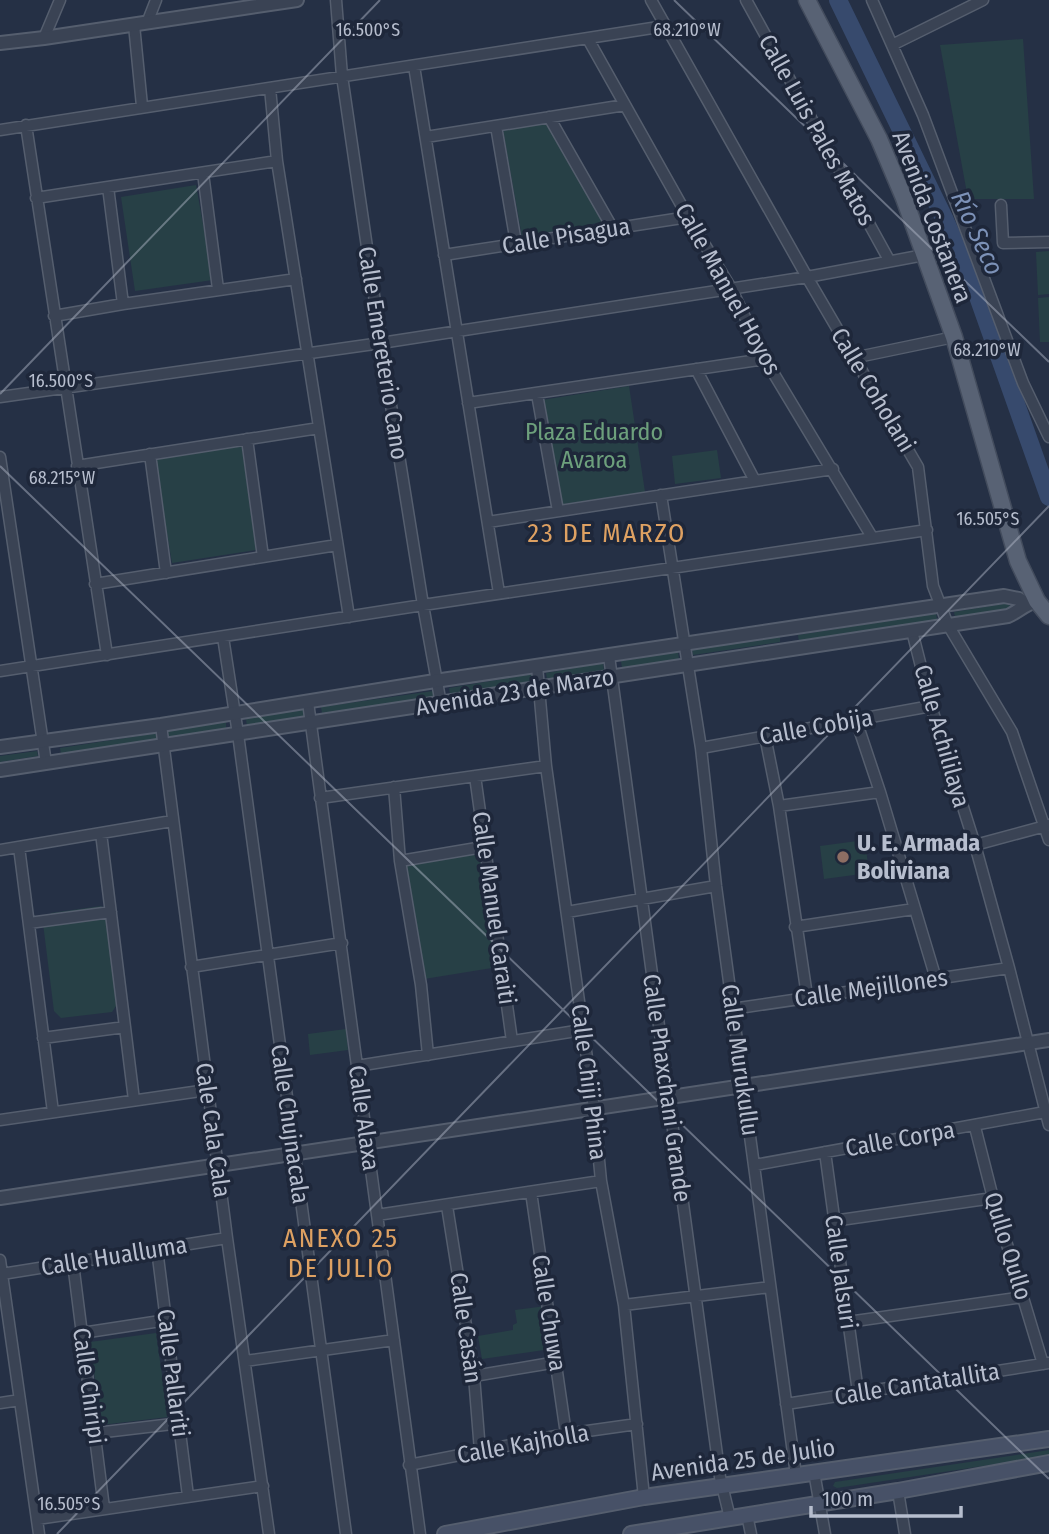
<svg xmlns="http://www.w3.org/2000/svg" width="1049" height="1534" font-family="'Fira Sans Condensed',sans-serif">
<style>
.green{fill:#274046}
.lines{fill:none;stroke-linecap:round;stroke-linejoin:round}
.river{stroke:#374a6d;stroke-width:18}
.minor-casing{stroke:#555e6e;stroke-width:13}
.tertiary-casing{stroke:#555e6e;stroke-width:16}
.secondary-casing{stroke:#555e6e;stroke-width:18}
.primary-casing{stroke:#434c5d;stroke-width:19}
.minor{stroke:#3a4354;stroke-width:10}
.tertiary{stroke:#3a4354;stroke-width:12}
.secondary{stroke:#475167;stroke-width:14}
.primary{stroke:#586274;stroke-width:16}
.ticks{fill:none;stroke:#b7bece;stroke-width:2;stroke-opacity:0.45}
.education-dot{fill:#8d6e63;stroke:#1e273a;stroke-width:2.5}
.labels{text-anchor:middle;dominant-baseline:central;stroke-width:7;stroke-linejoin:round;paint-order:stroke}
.street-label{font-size:24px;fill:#b7bece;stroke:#1e273a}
.park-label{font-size:24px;fill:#6da07c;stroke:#1e273a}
.poi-label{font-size:24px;font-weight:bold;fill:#b7bece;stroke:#1e273a;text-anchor:start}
.water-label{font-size:26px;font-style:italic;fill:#7c91b7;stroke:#1e273a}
.neighbourhood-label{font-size:26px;letter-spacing:2px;fill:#dea162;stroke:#1e273a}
.ticks-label{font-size:18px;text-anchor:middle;fill:#b7bece;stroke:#1e273a;stroke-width:7;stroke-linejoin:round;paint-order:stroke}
</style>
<rect width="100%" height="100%" fill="#253045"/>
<!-- green -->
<path class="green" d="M1023,39L1034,199H968L940,45Z
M545,122L603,222L522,237L503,130Z
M196,185L213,280L135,291L121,197Z
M1049,251V294L1038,295L1036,252Z
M1049,297V342H1040L1038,298Z
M629,386L645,492L558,505L542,400Z
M241,441L256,550L172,563L154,456Z
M717,450L721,478L675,484L672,456Z
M1009,603L1010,608L955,617L954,612Z
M936,613L937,620L799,642L798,635Z
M780,636V642L693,655L692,650Z
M678,652L679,659L622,668L621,661Z
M603,663L604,670L547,679L546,673Z
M532,674L533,681L450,695L449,688Z
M433,691L434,697L322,713L321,707Z
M305,709L306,716L247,726L246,719Z
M226,722V728L169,737L168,731Z
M158,733L159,739L61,754L60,748Z
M37,751L38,756L0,762V756Z
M865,840L869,873L824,879L820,846Z
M481,852L498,967L424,979L406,863Z
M101,906L106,911L118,1003L112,1012L61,1018L54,1011L43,923L51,913Z
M346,1029L348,1050L310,1055L308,1034Z
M546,1306L551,1349L482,1359L478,1336L513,1330V1325L517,1323L515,1310Z
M156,1333L168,1417L101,1425L90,1342Z
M1049,1450V1456L837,1488L833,1486L835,1482Z"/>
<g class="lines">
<!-- river -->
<path class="river" d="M838,0L945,220L976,291L1049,497"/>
<!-- minor casing -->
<g class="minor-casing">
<path id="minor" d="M336,0L342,76L381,343L423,605L441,704
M651,0L807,277L918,467L933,586L948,625L1012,732L1049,840
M746,0L889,260
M872,0L923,115L1023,383L1049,437
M147,23L156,0
M134,25L142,106
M44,38L60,0
M588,39L688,217L731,288L765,359L872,537
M892,45L983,0
M414,66L499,593
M270,88L277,161L349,617
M549,117L613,229
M26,125L107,655
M496,126L516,243
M0,130L665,26
M426,137L625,105
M203,173L218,289
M108,187L123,304
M36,198L277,161
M1001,205L1003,243L1049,242
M444,255L688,217
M54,316L123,304L296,279
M853,358L954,337
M696,369L755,481
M537,394L558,511
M0,397L381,343L807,277L924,255
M468,403L765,359
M247,439L263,557
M150,454L166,573
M0,457L46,763
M77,466L319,428
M661,495L701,748L716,886L796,1475
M488,522L833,469
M95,584L337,545
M912,631L931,706L975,845L1009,968L1049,1125
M223,637L238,734L346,1534
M609,656L720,1477L730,1518
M537,666L546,766L594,1108L601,1181L624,1305L644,1497
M0,671L423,605L927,530
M308,702L420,1534
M856,720L880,792L936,979
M161,725L227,1238L269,1534
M765,736L779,806L807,996
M701,748L931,706
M475,776L512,1041
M394,787L400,861L421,985L428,1055
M320,798L546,766
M779,806L880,792
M101,833L134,1100
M975,845L1049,825
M19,847L53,1112
M0,850L172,821
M400,861L483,847
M567,912L716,886
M29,923L111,912
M795,927L914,909
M191,967L342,943
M732,1009L1009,968
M43,1038L125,1027
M357,1066L582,1030
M0,1120L207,1090
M975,1127L993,1198L1043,1364
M825,1152L858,1392
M755,1165L1045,1112
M531,1192L566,1434
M447,1206L474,1376L480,1451
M377,1215L601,1181
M833,1221L993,1198
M157,1249L188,1496
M0,1260L39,1534
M73,1263L104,1508
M2,1274L227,1238
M624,1305L770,1287
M848,1322L1023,1297
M82,1333L167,1320
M245,1361L394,1340
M474,1376L557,1362
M0,1403L20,1400
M786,1404L1049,1363
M96,1433L181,1423
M409,1465L566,1434L637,1424
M814,1472L825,1534
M898,1491L905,1534
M747,1515L751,1534
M37,1519L263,1486"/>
</g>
<!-- tertiary casing -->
<g class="tertiary-casing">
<path id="tertiary" d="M0,43L44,38L297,0
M0,747L161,725L435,681L1004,596L1019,599L1025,603
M0,770L1008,616C1019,611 1025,604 1037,601
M0,1198L1049,1040"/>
</g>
<!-- secondary casing -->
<g class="secondary-casing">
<path id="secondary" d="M445,1534L644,1497L1049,1439
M631,1534L898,1491L1049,1463"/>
</g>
<!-- primary casing -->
<g class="primary-casing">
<path id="primary" d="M807,0L879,139L904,198L954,337L1018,561L1037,601L1049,616"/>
</g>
<!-- minor -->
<use href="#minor" class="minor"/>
<!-- tertiary -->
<use href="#tertiary" class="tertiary"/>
<!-- secondary -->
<use href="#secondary" class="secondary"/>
<!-- primary -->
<use href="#primary" class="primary"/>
</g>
<!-- ticks -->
<path class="ticks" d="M674,0L1049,362M0,394L380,0M0,466L1049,1479M57,1534L1049,506"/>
<!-- markers -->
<circle class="education-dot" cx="843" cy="857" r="7"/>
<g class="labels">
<!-- street labels -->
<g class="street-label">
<text transform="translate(817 130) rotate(61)">Calle Luis Pales Matos</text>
<text transform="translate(932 217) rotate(69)">Avenida Costanera</text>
<text transform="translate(566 236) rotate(-9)">Calle Pisagua</text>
<text transform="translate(728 289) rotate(61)">Calle Manuel Hoyos</text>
<text transform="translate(383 353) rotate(81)">Calle Emereterio Cano</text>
<text transform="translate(873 390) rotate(59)">Calle Coholani</text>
<text transform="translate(515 692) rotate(-9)">Avenida 23 de Marzo</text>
<text transform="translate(816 727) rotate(-10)">Calle Cobija</text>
<text transform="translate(942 736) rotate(74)">Calle Achililaya</text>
<text transform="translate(494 908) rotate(82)">Calle Manuel Caraiti</text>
<text transform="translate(871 988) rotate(-8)">Calle Mejillones</text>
<text transform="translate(740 1060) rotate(82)">Calle Murukullu</text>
<text transform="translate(589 1082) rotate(83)">Calle Chiji Phina</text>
<text transform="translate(667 1088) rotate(82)">Calle Phaxchani Grande</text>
<text transform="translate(364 1118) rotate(82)">Calle Alaxa</text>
<text transform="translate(290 1124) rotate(82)">Calle Chujnacala</text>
<text transform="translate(213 1130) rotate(82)">Cale Cala Cala</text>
<text transform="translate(900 1139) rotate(-10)">Calle Corpa</text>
<text transform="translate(1008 1246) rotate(73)">Qullo Qullo</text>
<text transform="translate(114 1256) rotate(-9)">Calle Hualluma</text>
<text transform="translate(841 1272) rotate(82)">Calle Jalsuri</text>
<text transform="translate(549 1313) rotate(81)">Calle Chuwa</text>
<text transform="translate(466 1328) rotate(82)">Calle Casán</text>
<text transform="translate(173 1373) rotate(83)">Calle Pallariti</text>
<text transform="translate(917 1384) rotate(-9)">Calle Cantatallita</text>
<text transform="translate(89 1386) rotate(82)">Calle Chiripi</text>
<text transform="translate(523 1444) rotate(-10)">Calle Kajholla</text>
<text transform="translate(743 1460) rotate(-8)">Avenida 25 de Julio</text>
</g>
<!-- park labels -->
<g class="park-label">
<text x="594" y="432">Plaza Eduardo<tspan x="594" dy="28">Avaroa</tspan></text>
</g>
<!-- poi labels -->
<g class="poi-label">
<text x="857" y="843">U. E. Armada<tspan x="857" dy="28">Boliviana</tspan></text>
</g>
<!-- water labels -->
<g class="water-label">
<text transform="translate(977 233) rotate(65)">Río Seco</text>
</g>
<!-- neighbourhood labels -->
<g class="neighbourhood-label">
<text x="607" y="533">23 DE MARZO</text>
<text x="341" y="1238">ANEXO 25<tspan x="341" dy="30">DE JULIO</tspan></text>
</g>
</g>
<g class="ticks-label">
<text x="687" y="36">68.210°W</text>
<text x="368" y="36">16.500°S</text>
<text x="987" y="356">68.210°W</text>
<text x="61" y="387">16.500°S</text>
<text x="62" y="484">68.215°W</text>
<text x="988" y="525">16.505°S</text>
<text x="69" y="1510">16.505°S</text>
</g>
<!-- scale -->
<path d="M811 1506v10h150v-10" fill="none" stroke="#b7bece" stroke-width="3.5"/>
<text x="822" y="1506" font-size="21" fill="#b7bece" stroke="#1e273a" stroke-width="5" paint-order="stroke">100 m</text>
</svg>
